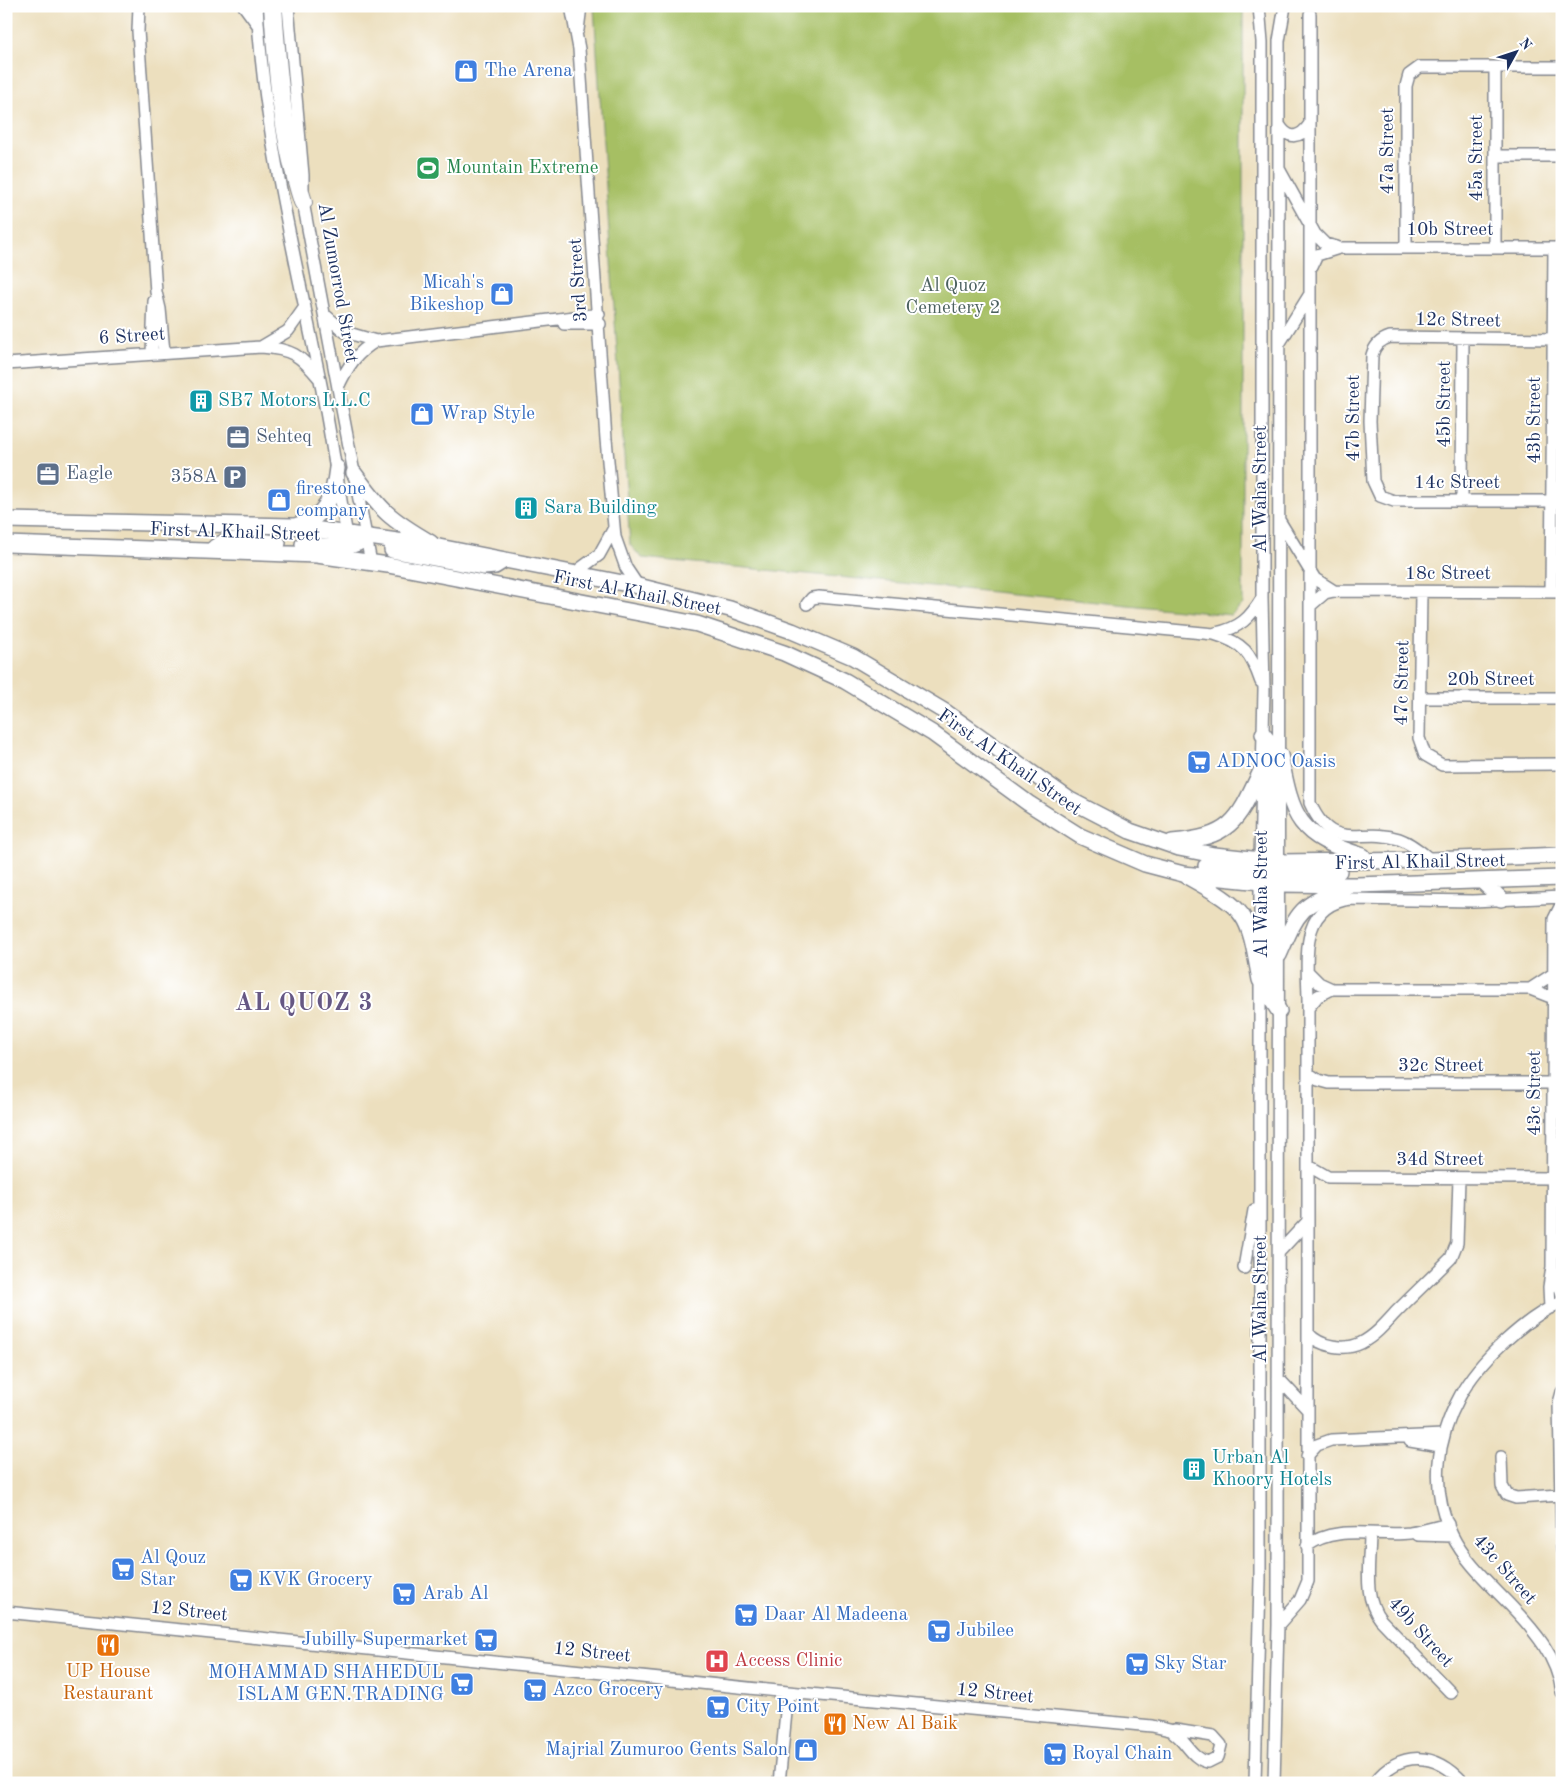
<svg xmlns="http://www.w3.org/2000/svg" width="1568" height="1789" font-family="'Old Standard TT',serif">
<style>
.green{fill:#a6bf64;stroke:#607761}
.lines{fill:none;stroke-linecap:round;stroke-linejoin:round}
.minor-casing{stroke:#84878e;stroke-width:14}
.major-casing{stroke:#84878e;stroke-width:18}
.highway-casing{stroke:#84878e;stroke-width:20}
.minor{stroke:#fff;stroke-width:11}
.major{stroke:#fff;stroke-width:15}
.highway{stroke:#fff;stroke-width:18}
.labels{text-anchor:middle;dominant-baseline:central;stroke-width:4;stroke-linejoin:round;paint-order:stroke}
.shop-label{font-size:19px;fill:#366cbe;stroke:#fff;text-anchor:start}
.street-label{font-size:19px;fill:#1b2f5e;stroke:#fff}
.leisure-label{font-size:19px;fill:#27864d;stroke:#fff;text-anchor:start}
.park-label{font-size:19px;fill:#4c6160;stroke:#fff}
.culture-label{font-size:19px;fill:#0d838f;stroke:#fff;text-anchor:start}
.service-label{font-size:19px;fill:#4e5e75;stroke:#fff;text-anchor:start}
.health-label{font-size:19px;fill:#be3a42;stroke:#fff;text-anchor:start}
.food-label{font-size:19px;fill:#c56008;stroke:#fff}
.district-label{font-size:24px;font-weight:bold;letter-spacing:1px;fill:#665884;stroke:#fff}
</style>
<rect width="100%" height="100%" fill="#fff"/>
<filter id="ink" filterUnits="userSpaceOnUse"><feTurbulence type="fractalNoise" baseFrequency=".02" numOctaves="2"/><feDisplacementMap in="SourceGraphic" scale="10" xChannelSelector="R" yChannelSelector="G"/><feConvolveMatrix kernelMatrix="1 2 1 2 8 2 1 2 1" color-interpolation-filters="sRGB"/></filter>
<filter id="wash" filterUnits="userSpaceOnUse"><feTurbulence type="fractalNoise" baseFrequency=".0096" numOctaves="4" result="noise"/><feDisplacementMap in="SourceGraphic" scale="20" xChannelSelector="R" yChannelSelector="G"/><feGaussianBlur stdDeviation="1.12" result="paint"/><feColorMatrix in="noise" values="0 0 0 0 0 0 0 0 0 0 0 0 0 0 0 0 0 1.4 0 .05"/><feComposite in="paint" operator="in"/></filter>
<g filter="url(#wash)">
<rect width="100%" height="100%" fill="#ecdfbe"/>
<!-- green -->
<path class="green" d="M596,6H1239L1243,10V604L1231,615L642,558L630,545L594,8Z"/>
</g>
<g filter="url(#ink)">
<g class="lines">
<!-- minor casing -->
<g class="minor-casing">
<path id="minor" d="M139,6L138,31L156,292L160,309L164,352
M244,6L258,25
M257,6C264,133 295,256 320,380C331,433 338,487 348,541
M288,6L303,175V202L371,563
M571,6L579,49L606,439L615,537L626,568L638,586
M1259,6L1262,42V598L1264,690L1260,860V956
M1310,14V803C1333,855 1360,826 1399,839C1411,843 1421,852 1431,860
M578,30L581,6
M1280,126C1289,140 1300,138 1309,125
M1495,156H1562
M1279,169L1315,234L1325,244L1337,247
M1406,248V86L1409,75L1420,67H1562
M1495,248V68
M1312,266L1317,255L1339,248H1560
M324,314L345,332L376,341L599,314
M564,324H600
M1279,344L1310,294
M261,347L288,331L305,307
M152,353L154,301
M6,364L261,347C292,349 300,355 319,378
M338,387C348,366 356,353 376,341
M1462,501L1463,338
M1552,501H1394L1380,496L1373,481L1370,421L1372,355C1375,345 1380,340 1390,337L1553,339
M1279,520L1315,579L1334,591
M573,574L599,555L614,528
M1421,592L1419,738L1425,755L1442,765L1562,764
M1551,592L1554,248
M807,604L812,598L819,597L1214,634C1244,643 1251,653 1261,682
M1311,605L1325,593L1334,591L1562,592
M1216,633C1240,628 1250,618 1262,598
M1420,698H1562
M1308,972L1319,983L1332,989H1530L1553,998
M1530,989L1553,974
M1308,1008L1318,996L1332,989
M1308,1073L1318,1080L1329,1083H1553
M1309,1166L1328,1177L1552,1178
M1279,1252L1308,1221
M1244,1268L1254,1210
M1552,1268L1562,1293
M1562,1302C1526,1317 1478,1362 1460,1396C1436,1440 1430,1489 1452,1535C1465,1562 1490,1584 1510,1605C1534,1630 1557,1656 1562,1692
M1550,1308L1549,1287L1552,1267L1554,919L1562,903
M1308,1333C1320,1347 1345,1351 1361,1343C1375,1336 1386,1323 1396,1312C1414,1294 1433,1276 1451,1258L1457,1243L1459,1178
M1278,1378L1307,1409
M1562,1392L1559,1403L1562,1550
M1410,1441L1440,1446
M1307,1456L1317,1445L1331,1440L1443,1435
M1501,1457L1502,1486L1507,1495L1516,1498L1560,1495
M1370,1534C1370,1562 1362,1597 1381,1620L1451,1693
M1418,1535L1452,1536
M1307,1546C1335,1524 1377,1537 1410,1533C1423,1531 1436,1527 1448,1524
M6,1612L788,1692L1152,1726L1174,1731
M1278,1625L1300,1600L1308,1581V1008C1309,967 1295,905 1351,899L1473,901L1562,897
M1175,1730L1213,1736L1221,1745L1218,1757L1208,1762C1192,1759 1187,1742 1174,1733Z
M779,1783L788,1692
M1255,1783L1260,1580V972
M1274,1783L1278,1625L1279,41L1285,6
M1374,1783C1401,1749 1436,1752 1464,1783"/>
</g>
<!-- major casing -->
<g class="major-casing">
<path id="major" d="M354,473C382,512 390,519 431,543
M6,520L292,526L439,547L638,586L730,609L792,631L853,657L947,713L1070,800L1130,831L1179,848L1214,855L1280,862L1431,860L1562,855
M295,526C326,518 334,496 337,468
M6,544L317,555L388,565L697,624L784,653L845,681L932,733L1028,803L1080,836L1145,864L1183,874L1280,884L1357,885L1562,878
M303,544C323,545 352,553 366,537
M392,550L484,567L495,566L503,561
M211,551C227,533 256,541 278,543
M1263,734L1270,743L1272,870
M1280,755C1293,820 1297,835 1363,856
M1172,842C1233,837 1238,820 1262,769
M1206,866L1267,872L1276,867
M1268,874L1271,883V999L1279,1011
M1188,877C1249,911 1248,913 1260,980
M1264,880L1276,873L1339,871
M1483,882L1501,899
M1279,955C1297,914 1299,904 1344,889"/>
</g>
<!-- highway casing -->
<g class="highway-casing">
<path id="highway" d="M273,6C277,71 283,140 303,202"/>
</g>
<!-- minor -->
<use href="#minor" class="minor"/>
<!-- major -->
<use href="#major" class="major"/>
<!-- highway -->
<use href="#highway" class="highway"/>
</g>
</g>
<!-- icons -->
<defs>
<g id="shop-square" transform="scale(1.25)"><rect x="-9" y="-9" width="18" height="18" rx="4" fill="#3f7fe0" stroke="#fff"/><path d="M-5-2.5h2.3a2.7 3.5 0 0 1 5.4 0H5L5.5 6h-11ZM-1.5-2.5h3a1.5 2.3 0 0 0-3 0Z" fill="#fff"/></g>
<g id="stadium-square" transform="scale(1.25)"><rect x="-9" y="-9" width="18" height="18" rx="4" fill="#2e9e5b" stroke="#fff"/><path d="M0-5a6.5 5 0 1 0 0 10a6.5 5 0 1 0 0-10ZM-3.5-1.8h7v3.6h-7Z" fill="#fff"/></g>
<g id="building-square" transform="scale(1.25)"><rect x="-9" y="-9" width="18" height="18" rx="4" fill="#0f9aa8" stroke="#fff"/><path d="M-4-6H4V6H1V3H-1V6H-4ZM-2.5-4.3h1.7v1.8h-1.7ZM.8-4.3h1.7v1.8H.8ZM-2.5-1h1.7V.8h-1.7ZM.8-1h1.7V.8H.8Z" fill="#fff"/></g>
<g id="office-square" transform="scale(1.25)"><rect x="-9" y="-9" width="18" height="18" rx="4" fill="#5c6f8a" stroke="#fff"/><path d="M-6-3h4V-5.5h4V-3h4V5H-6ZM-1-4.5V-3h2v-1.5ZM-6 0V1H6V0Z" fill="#fff"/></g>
<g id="parking-square" transform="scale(1.25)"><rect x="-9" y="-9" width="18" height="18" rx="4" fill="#5c6f8a" stroke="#fff"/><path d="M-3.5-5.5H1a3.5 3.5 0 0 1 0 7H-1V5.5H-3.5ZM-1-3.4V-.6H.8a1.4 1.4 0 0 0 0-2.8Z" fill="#fff"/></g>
<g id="supermarket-square" transform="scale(1.25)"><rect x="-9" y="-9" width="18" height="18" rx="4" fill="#3f7fe0" stroke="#fff"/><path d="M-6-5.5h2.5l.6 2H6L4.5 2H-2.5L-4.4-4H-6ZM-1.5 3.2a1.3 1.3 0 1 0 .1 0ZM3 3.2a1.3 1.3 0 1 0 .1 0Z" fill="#fff"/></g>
<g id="restaurant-square" transform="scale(1.25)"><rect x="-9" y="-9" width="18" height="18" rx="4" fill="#e8710a" stroke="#fff"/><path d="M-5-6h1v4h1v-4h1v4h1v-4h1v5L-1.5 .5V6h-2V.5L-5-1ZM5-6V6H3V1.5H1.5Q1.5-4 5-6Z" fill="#fff"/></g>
<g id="hospital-square" transform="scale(1.25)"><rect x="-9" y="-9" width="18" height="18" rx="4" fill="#e0444e" stroke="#fff"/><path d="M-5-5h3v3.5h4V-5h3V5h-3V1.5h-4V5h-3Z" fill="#fff"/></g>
</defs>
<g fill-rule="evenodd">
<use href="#shop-square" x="466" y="71"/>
<use href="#stadium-square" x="428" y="168"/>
<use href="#shop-square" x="502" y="294"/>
<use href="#building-square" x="201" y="401"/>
<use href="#shop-square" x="422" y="414"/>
<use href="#office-square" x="238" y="437"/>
<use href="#office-square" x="48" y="474"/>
<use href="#parking-square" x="235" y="477"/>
<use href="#shop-square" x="279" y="500"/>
<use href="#building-square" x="526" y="508"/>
<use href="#supermarket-square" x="1199" y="762"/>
<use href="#building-square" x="1194" y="1469"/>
<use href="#supermarket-square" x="123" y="1569"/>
<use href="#supermarket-square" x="241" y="1580"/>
<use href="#supermarket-square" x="404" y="1594"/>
<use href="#supermarket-square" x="746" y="1615"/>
<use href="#supermarket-square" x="939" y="1631"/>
<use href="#supermarket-square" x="486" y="1640"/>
<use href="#restaurant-square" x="108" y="1645"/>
<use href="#hospital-square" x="717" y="1661"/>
<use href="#supermarket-square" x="1137" y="1664"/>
<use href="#supermarket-square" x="462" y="1684"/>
<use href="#supermarket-square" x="535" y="1690"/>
<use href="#supermarket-square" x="718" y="1707"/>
<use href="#restaurant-square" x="835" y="1724"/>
<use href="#shop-square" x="806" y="1750"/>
<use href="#supermarket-square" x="1055" y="1754"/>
</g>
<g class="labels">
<!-- shop labels -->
<g class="shop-label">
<text x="484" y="71">The Arena</text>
<text x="484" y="283" text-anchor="end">Micah's<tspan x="484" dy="22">Bikeshop</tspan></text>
<text x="440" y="414">Wrap Style</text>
<text x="296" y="489">firestone<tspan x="296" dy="22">company</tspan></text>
<text x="1216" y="762">ADNOC Oasis</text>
<text x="140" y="1558">Al Qouz<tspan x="140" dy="22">Star</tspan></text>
<text x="258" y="1580">KVK Grocery</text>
<text x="422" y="1594">Arab Al</text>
<text x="764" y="1615">Daar Al Madeena</text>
<text x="956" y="1631">Jubilee</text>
<text x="468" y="1640" text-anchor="end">Jubilly Supermarket</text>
<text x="1154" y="1664">Sky Star</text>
<text x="444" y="1673" text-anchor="end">MOHAMMAD SHAHEDUL<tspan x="444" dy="22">ISLAM GEN.TRADING</tspan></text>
<text x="552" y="1690">Azco Grocery</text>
<text x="736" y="1707">City Point</text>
<text x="788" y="1750" text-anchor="end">Majrial Zumuroo Gents Salon</text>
<text x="1072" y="1754">Royal Chain</text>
</g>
<!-- street labels -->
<g class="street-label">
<text transform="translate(1388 151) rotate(-90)">47a Street</text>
<text transform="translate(1477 158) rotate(-90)">45a Street</text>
<text x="1450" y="230">10b Street</text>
<text transform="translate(579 280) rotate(-94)">3rd Street</text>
<text transform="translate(337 283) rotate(80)">Al Zumorrod Street</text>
<text transform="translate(1458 321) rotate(1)">12c Street</text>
<text transform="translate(132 337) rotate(-4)">6 Street</text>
<text transform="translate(1445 404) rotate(-90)">45b Street</text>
<text transform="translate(1354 418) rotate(-90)">47b Street</text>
<text transform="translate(1535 420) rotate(-90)">43b Street</text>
<text x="1457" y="483">14c Street</text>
<text transform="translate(1261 489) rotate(-90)">Al Waha Street</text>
<text transform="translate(235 533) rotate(2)">First Al Khail Street</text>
<text x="1448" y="574">18c Street</text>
<text transform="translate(637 594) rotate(11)">First Al Khail Street</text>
<text x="1491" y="680">20b Street</text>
<text transform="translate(1403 683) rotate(-89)">47c Street</text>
<text transform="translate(1009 763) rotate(35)">First Al Khail Street</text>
<text transform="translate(1420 863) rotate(-1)">First Al Khail Street</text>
<text transform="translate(1262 894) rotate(-90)">Al Waha Street</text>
<text x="1441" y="1066">32c Street</text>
<text transform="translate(1535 1093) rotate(-90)">43c Street</text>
<text x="1440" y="1160">34d Street</text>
<text transform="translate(1261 1299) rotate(-90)">Al Waha Street</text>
<text transform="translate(1504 1570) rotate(49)">43c Street</text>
<text transform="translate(189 1612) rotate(6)">12 Street</text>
<text transform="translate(1420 1633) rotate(48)">49b Street</text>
<text transform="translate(592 1653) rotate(6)">12 Street</text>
<text transform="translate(995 1694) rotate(6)">12 Street</text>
</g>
<!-- leisure labels -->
<g class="leisure-label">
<text x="446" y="168">Mountain Extreme</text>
</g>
<!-- park labels -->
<g class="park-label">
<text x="953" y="286">Al Quoz<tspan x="953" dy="22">Cemetery 2</tspan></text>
</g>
<!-- culture labels -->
<g class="culture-label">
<text x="218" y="401">SB7 Motors L.L.C</text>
<text x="544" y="508">Sara Building</text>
<text x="1212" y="1458">Urban Al<tspan x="1212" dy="22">Khoory Hotels</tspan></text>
</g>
<!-- service labels -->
<g class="service-label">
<text x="256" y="437">Sehteq</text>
<text x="66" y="474">Eagle</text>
<text x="218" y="477" text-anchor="end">358A</text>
</g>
<!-- health labels -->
<g class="health-label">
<text x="734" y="1661">Access Clinic</text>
</g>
<!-- food labels -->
<g class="food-label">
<text x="108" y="1672">UP House<tspan x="108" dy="22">Restaurant</tspan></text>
<text x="852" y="1724" text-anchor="start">New Al Baik</text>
</g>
<!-- district labels -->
<g class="district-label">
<text x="304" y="1004">AL QUOZ 3</text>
</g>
</g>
<!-- margin -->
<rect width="1568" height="1789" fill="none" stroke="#fff" stroke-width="25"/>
<!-- north arrow -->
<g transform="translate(1516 52) rotate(50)" stroke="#ffffff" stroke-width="4" paint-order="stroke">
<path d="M0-4L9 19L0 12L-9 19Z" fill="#1b2f5e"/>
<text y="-8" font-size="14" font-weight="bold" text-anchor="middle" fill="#1b2f5e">N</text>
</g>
</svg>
